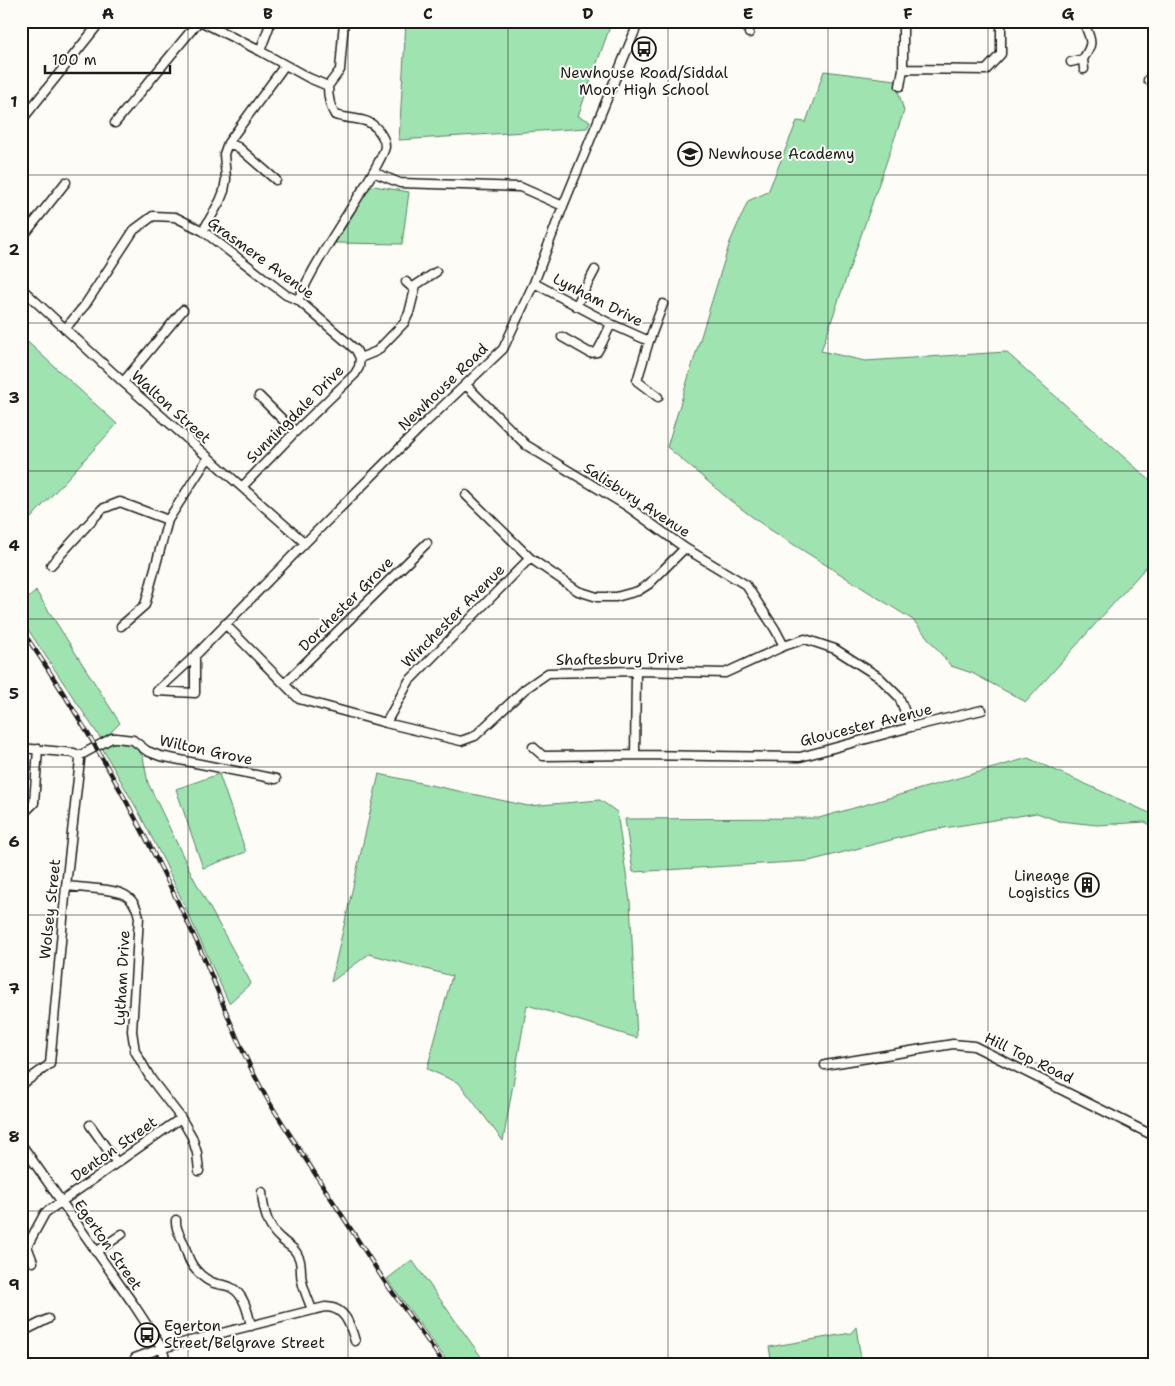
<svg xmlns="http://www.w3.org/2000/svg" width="1175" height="1386" font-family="'Shantell Sans',sans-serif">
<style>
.green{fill:#9fe4b0;stroke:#5e8066}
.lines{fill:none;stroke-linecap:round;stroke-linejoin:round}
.minor-casing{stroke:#1c1c1c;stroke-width:11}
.minor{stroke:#fdfcf7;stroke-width:8}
.rail-casing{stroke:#1c1c1c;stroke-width:4.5}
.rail{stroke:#fdfcf7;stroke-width:2.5;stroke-dasharray:8;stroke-linecap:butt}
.grid{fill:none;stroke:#1c1c1c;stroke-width:1;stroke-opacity:0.55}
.labels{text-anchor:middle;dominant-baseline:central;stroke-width:4;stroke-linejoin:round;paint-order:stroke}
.poi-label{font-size:15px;fill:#1c1c1c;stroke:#fdfcf7;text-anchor:start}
.street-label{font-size:15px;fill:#1c1c1c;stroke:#fdfcf7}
.neatline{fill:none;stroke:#1c1c1c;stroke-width:2}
.grid-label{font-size:16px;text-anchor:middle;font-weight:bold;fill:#1c1c1c}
</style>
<rect width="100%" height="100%" fill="#fdfcf7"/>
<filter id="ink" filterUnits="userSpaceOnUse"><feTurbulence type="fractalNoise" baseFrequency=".02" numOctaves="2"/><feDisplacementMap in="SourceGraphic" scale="10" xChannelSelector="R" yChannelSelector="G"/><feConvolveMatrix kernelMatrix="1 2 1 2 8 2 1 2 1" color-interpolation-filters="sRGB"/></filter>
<g filter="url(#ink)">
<!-- green -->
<path class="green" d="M406,21H612L578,116L590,121L587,128L399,140Z
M824,71L895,80L904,111L821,351L865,361L1006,352L1154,484V558L1026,702L972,673L951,666L913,620L766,527L731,501L667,447L730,242L748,201L768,192L797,121L806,122Z
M374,186L409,192L402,244L335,243L369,188Z
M21,336L117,424L21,529Z
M36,591L120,723L108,735L101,739L21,619V596L25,601Z
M124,741L135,746L143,757L148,783L193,877L251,983L229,1003L165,863L137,809L102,748L112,743Z
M1028,758L1154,815V827L1145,822L1097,825L1059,821L1037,813L926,831L809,861L633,872L625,819L819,818Z
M219,774L246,852L203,868L176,789Z
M379,774L528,806L600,800L617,812L630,901L637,1038L527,1005L503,1141L459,1083L427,1069L452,976L369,954L331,982Z
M412,1260L487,1365H450L387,1279Z
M856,1327L862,1365H772L769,1347L851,1333Z"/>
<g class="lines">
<!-- minor casing -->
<g class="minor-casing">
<path id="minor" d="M200,21L260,51L309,78L328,86
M749,33V21
M260,51L269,27V21
M1083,59L1084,69
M1071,62L1083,59C1096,40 1089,40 1084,21
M903,69L986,70L1001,54V21
M1148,80L1154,71
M328,86L340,70L344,21
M900,86L903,69V21
M21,121L101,21
M115,123L199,21
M228,143L238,147L276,180
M373,172L400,183L520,187L563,206
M203,231L220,201L224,191L226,179L224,154L228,143L285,65
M21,239L66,182
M406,282L414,289
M534,283L611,324L649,341
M21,288L123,382L305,543
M298,300C315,263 338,229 360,194C366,184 383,157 385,147C385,143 384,139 382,136C371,115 354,121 335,115C330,107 328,96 328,86
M576,306L595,270
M65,329L85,305L134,230L153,216L175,217L203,231L286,295L298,300L356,350L360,358
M562,337L590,353L597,352L602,343L611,324
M123,382L183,310
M465,384L526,445L627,506L685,548L746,585L775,629L784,646
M259,396L295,432
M658,397L637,381L649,341L663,304
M242,487L295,432L355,374L359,367L360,358L377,351L404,323L409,313L416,285L436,272
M466,495L530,558L578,591L597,597H616L638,591L649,584L685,548
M51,565L102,509L120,502L168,520
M225,624L299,699L386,723L461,741L475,736L525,689L548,673L636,671L725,673L784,646L805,639L835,649L879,677L899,697L911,727
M121,626L145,605L168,520L208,458
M195,656V693L157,691L195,656L305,543L424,424L503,349L534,283L563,206L639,21
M284,684L427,543
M386,723L409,681L530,558
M533,747L543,756L635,755L636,671
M21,748L74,753L79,756
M635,755L800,757L911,727L982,710
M79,756L112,738H116L133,740L147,751L160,756L276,779
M21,812H25L34,803L38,749
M66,886C76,887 87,888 98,889C119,891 134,893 139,917L132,1031L135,1051L151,1079L181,1118L192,1137L197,1153L199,1171
M825,1065L953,1044L974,1046L1154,1136
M21,1085L50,1064L66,886L80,760L79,756
M90,1125L117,1163
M21,1144L134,1305L162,1348L167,1365
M262,1192C263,1208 267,1227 280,1238C288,1246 294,1246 299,1258C302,1265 300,1273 302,1281C304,1291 309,1301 312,1310
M176,1220C175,1229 180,1234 183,1242C187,1252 188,1262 196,1270C201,1276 210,1283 218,1284C222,1285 226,1285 230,1287C244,1293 248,1312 251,1326
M96,1252L122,1234
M33,1262L27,1246L45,1213L181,1118
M21,1331L26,1330L48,1319
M135,1358L162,1348L325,1307C345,1307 350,1324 355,1341"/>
</g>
<!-- minor -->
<use href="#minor" class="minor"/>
<!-- rail casing -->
<g class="rail-casing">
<path id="rail" d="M21,629C89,727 145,831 195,938C217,985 233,1035 257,1080C262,1090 268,1100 274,1110L385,1282L445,1365"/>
</g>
<!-- rail -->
<use href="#rail" class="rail"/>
</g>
</g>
<!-- grid -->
<path class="grid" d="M188,21V1365M348,21V1365M508,21V1365M668,21V1365M828,21V1365M988,21V1365M21,175H1154M21,323H1154M21,471H1154M21,619H1154M21,767H1154M21,915H1154M21,1063H1154M21,1211H1154"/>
<!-- icons -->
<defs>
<g id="bus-ring" transform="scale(1.25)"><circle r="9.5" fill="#fdfcf7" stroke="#1c1c1c" stroke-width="1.5"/><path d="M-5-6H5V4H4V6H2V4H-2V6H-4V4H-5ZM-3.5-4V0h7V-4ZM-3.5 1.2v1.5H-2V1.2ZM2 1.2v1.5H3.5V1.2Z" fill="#1c1c1c"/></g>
<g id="school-ring" transform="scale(1.25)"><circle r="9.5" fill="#fdfcf7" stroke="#1c1c1c" stroke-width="1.5"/><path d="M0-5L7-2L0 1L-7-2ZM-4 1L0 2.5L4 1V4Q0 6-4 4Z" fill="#1c1c1c"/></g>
<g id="building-ring" transform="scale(1.25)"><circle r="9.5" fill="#fdfcf7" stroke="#1c1c1c" stroke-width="1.5"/><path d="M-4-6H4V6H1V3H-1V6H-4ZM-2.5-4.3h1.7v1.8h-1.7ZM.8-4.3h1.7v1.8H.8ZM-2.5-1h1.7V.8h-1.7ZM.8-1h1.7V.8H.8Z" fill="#1c1c1c"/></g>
</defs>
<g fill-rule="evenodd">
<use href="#bus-ring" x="644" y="49"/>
<use href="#school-ring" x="690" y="154"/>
<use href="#building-ring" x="1087" y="885"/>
<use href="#bus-ring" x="147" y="1335"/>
</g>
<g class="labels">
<!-- poi labels -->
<g class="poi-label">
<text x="644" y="73" text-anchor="middle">Newhouse Road/Siddal<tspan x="644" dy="17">Moor High School</tspan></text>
<text x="708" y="154">Newhouse Academy</text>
<text x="1070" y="876" text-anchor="end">Lineage<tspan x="1070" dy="17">Logistics</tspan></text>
<text x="164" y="1326">Egerton<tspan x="164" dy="17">Street/Belgrave Street</tspan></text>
</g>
<!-- street labels -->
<g class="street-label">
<text transform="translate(261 258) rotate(36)">Grasmere Avenue</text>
<text transform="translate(598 300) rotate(27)">Lynham Drive</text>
<text transform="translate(443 387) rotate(-44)">Newhouse Road</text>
<text transform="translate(171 407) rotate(42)">Walton Street</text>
<text transform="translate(295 414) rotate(-45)">Sunningdale Drive</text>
<text transform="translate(637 500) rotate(33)">Salisbury Avenue</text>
<text transform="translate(346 604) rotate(-45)">Dorchester Grove</text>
<text transform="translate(453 616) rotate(-45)">Winchester Avenue</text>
<text transform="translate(620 659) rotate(-1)">Shaftesbury Drive</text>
<text transform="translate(866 725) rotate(-14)">Gloucester Avenue</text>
<text transform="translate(206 750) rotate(12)">Wilton Grove</text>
<text transform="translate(50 909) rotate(-84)">Wolsey Street</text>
<text transform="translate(122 978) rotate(-87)">Lytham Drive</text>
<text transform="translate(1029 1058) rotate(26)">Hill Top Road</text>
<text transform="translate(114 1149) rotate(-35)">Denton Street</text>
<text transform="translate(108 1245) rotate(55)">Egerton Street</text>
</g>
</g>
<!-- margin -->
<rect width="1175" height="1386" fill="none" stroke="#fdfcf7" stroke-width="55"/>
<!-- scale -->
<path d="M45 65v8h125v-8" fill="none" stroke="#1c1c1c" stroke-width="2.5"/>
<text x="52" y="65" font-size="15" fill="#1c1c1c" stroke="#fdfcf7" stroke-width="4" paint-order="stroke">100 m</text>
<rect x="28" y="28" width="1120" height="1330" class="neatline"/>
<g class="grid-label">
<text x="108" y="19">A</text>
<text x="268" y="19">B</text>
<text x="428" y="19">C</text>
<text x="588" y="19">D</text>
<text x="748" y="19">E</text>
<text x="908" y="19">F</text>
<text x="1068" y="19">G</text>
<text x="14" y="107">1</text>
<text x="14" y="255">2</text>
<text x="14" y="403">3</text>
<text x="14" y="551">4</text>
<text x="14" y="699">5</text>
<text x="14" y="847">6</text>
<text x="14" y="994">7</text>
<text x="14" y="1142">8</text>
<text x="14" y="1290">9</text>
</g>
</svg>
